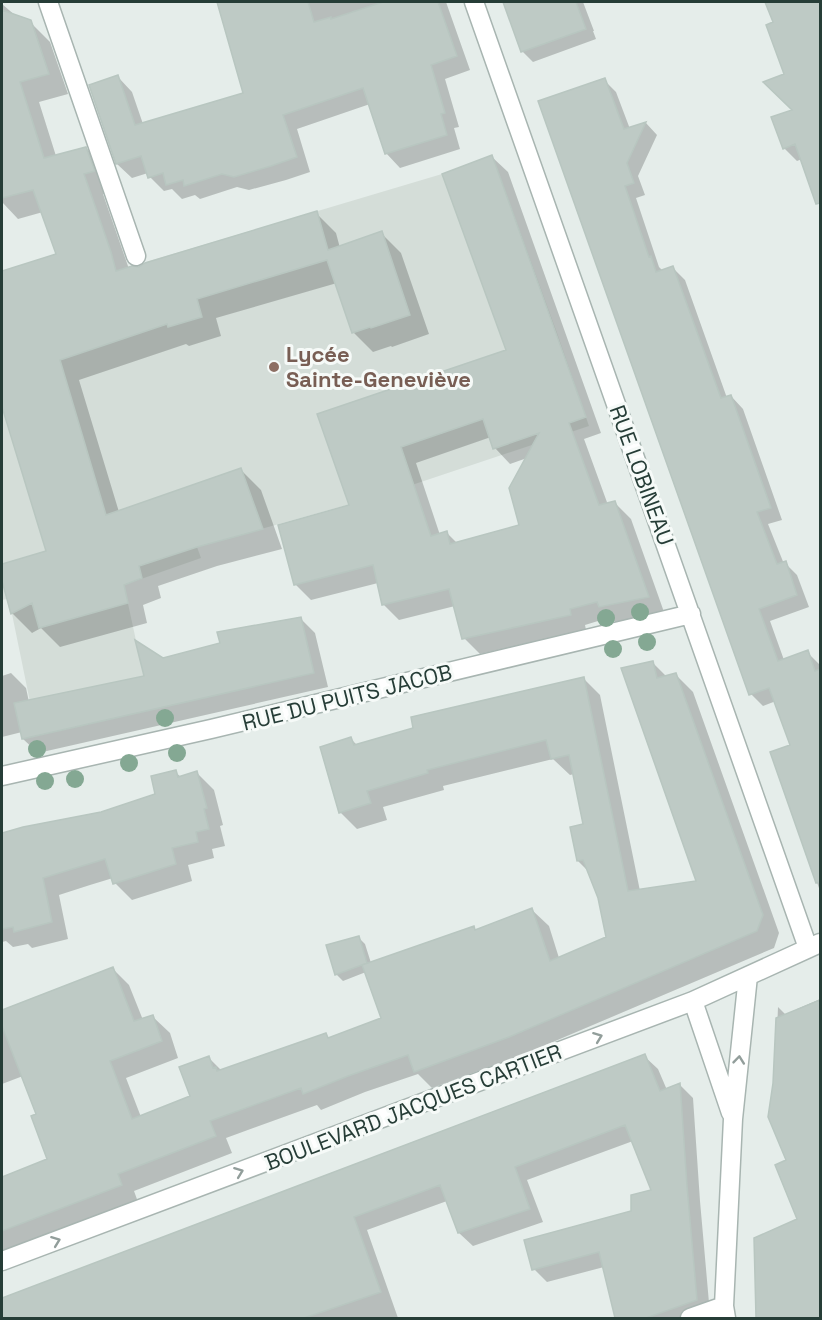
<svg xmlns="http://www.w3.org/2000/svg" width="822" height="1320" font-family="'Space Grotesk',sans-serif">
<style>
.built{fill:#d4ddd8}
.shadow{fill:#0003;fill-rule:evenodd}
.building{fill:#becac5;stroke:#b8c6c0;stroke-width:1.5;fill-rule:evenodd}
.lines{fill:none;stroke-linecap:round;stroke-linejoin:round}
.minor-casing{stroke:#a8b5b1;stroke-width:21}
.minor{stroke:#fff;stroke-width:18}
.tree{fill:#84a893}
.oneway{stroke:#929e9b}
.education-dot{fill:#8d6e63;stroke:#f6faf8;stroke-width:2}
.labels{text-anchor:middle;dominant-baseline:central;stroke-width:6;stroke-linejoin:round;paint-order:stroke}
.education-label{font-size:22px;font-weight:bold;fill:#785e54;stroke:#f6faf8;text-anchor:start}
.street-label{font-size:22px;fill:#263d37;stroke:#f6faf8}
</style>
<rect width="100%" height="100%" fill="#e5edea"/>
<!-- built -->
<path class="built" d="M492,155L557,333L589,426L379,496L197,547L201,558L124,585L151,710L37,736L12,614H10L7,599L2,600V327L152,279L146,262L442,174Z"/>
<!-- shadow -->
<path class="shadow" d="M218,2H446L470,70L445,79L459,127L454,128L460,149L400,168L386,153L370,104L297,129L310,172L286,180L249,190L237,187L200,199L195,195L182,199L172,189L164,191L150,177L148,173L132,178L117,164L90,86L118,77L132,92L143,124L245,94Z
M505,2H583L594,31H593L596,39L533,62L522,51Z
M767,2H820V190L809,178L802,159L797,161L784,148L795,111L775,23Z
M2,4L17,17L30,22L50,42L68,94L39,102L56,156L86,148L106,168L114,191L103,194L129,269L140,268L316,213L336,233L340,248L381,233L401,253L429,334L392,347L391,346L373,352L353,332L337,283L216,318L221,336L189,346L186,344L79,380L119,512L241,470L261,490L282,549L217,566L158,586L161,598L143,605L147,623L60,647L41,628L32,633L12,613L2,575V565L47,552L3,409H2V273L58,255L43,212L18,219L2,202Z
M604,80L616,92L630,129L646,123L657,135L638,176L645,195L636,198L659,267L663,271L673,268L685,280L727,398L731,396L743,409L782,520L768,524L784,564L785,563L797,575L809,607L770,621L784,660L807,652L819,664L820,667V891L772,753L792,746L776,701L763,706L751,694L540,102Z
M492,157L508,172L601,433L584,439L608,505L615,503L631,519L664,612L616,623L611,617L585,625L586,630L480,654L464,638L455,606L399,620L384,605L378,583L311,600L295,584L351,506L319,415L508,351ZM491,437L495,448L510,464L527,458L521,526L457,543L447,533L440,535L416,463Z
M300,618L315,633L328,687L38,753L23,739L22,732L2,737V676L11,673L26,688L29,702L146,677L163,659L222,645Z
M653,663L667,677L676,675L693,692L779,933L774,948L527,1053L432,1088L418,1074L365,1092L321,1110L317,1105L226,1138L232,1153L134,1191L138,1202L2,1254V1179L49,1160L38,1115L23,1076L2,1084V1012L112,968L129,985L143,1020L153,1017L170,1033L178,1058L126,1078L141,1117L192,1097L209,1058L222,1071L325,1035L329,1039L383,1019L366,972L343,981L336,974L359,938L365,944L371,963L473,927L477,931L532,910L549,926L559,958L608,938L600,898L589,872L578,861L585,826L574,774L570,775L553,759L443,786L444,790L383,807L387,820L357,829L340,812L351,739L357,745L583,678L600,695L640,891L698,882Z
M175,772L181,777L197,773L214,790L223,825L220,826L225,846L212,849L214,858L188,865L192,881L132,900L115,883L113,878L90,885L59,895L68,939L32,948L28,944L13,947L6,941L2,942V835L23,829L102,813L156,795Z
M820,999V1076L816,1079L820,1090V1318H758L756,1239L799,1220L775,1083L778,1007L786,1015L797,1011V1009Z
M644,1056L658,1069L667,1090L680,1085L693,1098L700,1201L710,1314L696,1318H616L604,1267L547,1282L534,1269L633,1212L653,1191L633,1141L527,1180L543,1222L473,1246L459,1233L447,1201L367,1230L398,1318H146V1316L139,1318H2V1300Z"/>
<!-- building -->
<path class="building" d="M217,2H308L314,22L331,17V19L383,2H438L457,56L431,65L445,113L441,114L447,135L385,154L363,88L283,115L297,157L271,166L234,177L222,174L184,186L183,180L166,185L163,173L148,178L141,156L116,164L89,85L118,75L135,125L243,93Z
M503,2H576L586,29L521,52Z
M765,2H820V203L816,204L795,144L783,149L771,117L792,110L763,82L784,74L766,25L773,22Z
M2,10L31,20L49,74L20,82L44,158L86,147L95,171L84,174L111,252L116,271L132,266L139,267L145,263L317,211L328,250L382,231L410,315L371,328L370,327L352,333L327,260L197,299L202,317L168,327L167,324L60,360L106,515L241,468L263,529L197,547L139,566L142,578L124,585L128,603L39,628L32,603L11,614L2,581V564L46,551L2,407V271L56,254L33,190L2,198Z
M605,78L624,129L646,122L627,163L634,183L625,186L649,257L651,256L656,272L673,266L721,398L731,395L771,508L757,512L777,564L786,561L797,595L759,609L778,661L808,650L815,671L820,669V882L816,883L770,752L790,745L769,688L749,695L538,101Z
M492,155L586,417L569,423L599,505L615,501L649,597L599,607L597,602L570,609L571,615L462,639L449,589L382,605L373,565L294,585L278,525L349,505L317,414L506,350L442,174ZM483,419L493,449L539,433L509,488L519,525L450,544L447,531L431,536L401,447Z
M301,617L314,673L22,739L14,703L144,676L135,640L163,658L220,643L217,632Z
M653,661L657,678L676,673L763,915L757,931L509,1037L414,1072L408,1055L348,1076L303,1094L301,1088L210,1121L216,1136L118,1174L122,1185L2,1231V1177L47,1159L31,1116L36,1114L2,1026V1010L113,967L134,1021L153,1015L162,1041L110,1061L132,1119L190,1096L179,1067L209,1056L213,1068L216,1067L217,1071L326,1033L328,1038L381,1018L362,965L474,926L475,930L532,908L550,961L606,937L598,898L583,860L577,861L570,827L583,824L569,755L551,759L546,740L427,770L428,773L367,791L371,803L339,813L320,747L351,737L354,745L413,728L411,717L584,677L628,891L696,881L621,668Z
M176,770L178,777L197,771L207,808L204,809L209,829L196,832L198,842L172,848L176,864L113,884L105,859L43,878L52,922L14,932L13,927L2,929V833L23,827L101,812L155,794L151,776Z
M359,936L367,963L335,975L326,945Z
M820,1000V1318H756L754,1238L797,1219L775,1165L786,1160L768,1117L773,1083L776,1018Z
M645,1054L660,1091L680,1083L687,1186L697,1300L646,1318H615L599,1252L532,1270L524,1240L631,1211V1195L651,1190L625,1125L515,1167L530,1209L458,1233L440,1185L354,1217L381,1292L304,1318H2V1298Z"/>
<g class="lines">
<!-- minor casing -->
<g class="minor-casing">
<path id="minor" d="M48,2L136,256
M474,2L808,948
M2,776L211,729L691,614
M693,1001L731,1113
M2,1261L693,1001L820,943
M690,1318L724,1306
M726,1318L724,1306L733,1119L748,976"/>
</g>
<!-- minor -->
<use href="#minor" class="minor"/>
</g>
<!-- trees -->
<g class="tree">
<circle cx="640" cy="612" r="9"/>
<circle cx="606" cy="618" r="9"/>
<circle cx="647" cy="642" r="9"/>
<circle cx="613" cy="649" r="9"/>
<circle cx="165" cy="718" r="9"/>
<circle cx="37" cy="749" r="9"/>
<circle cx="177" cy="753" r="9"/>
<circle cx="129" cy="763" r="9"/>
<circle cx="75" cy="779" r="9"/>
<circle cx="45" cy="781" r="9"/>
</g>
<!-- one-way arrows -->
<defs><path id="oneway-chevron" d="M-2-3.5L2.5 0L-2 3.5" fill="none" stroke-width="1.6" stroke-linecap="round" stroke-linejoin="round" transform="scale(1.5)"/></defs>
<g class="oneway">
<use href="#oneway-chevron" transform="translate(598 1037) rotate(-21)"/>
<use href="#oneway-chevron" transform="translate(739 1060) rotate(-84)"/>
<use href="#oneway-chevron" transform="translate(239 1172) rotate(-21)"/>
<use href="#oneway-chevron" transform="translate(56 1241) rotate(-21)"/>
</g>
<!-- markers -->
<circle class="education-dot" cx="274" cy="367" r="6"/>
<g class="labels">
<!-- education labels -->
<g class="education-label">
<text x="286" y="354">Lycée<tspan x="286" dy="25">Sainte-Geneviève</tspan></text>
</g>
<!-- street labels -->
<g class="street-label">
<text transform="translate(642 475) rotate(70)">RUE LOBINEAU</text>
<text transform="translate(347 697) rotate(-14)">RUE DU PUITS JACOB</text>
<text transform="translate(413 1107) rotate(-21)">BOULEVARD JACQUES CARTIER</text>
</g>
</g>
<!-- border -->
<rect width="822" height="1320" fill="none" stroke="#263d37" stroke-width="6"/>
</svg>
